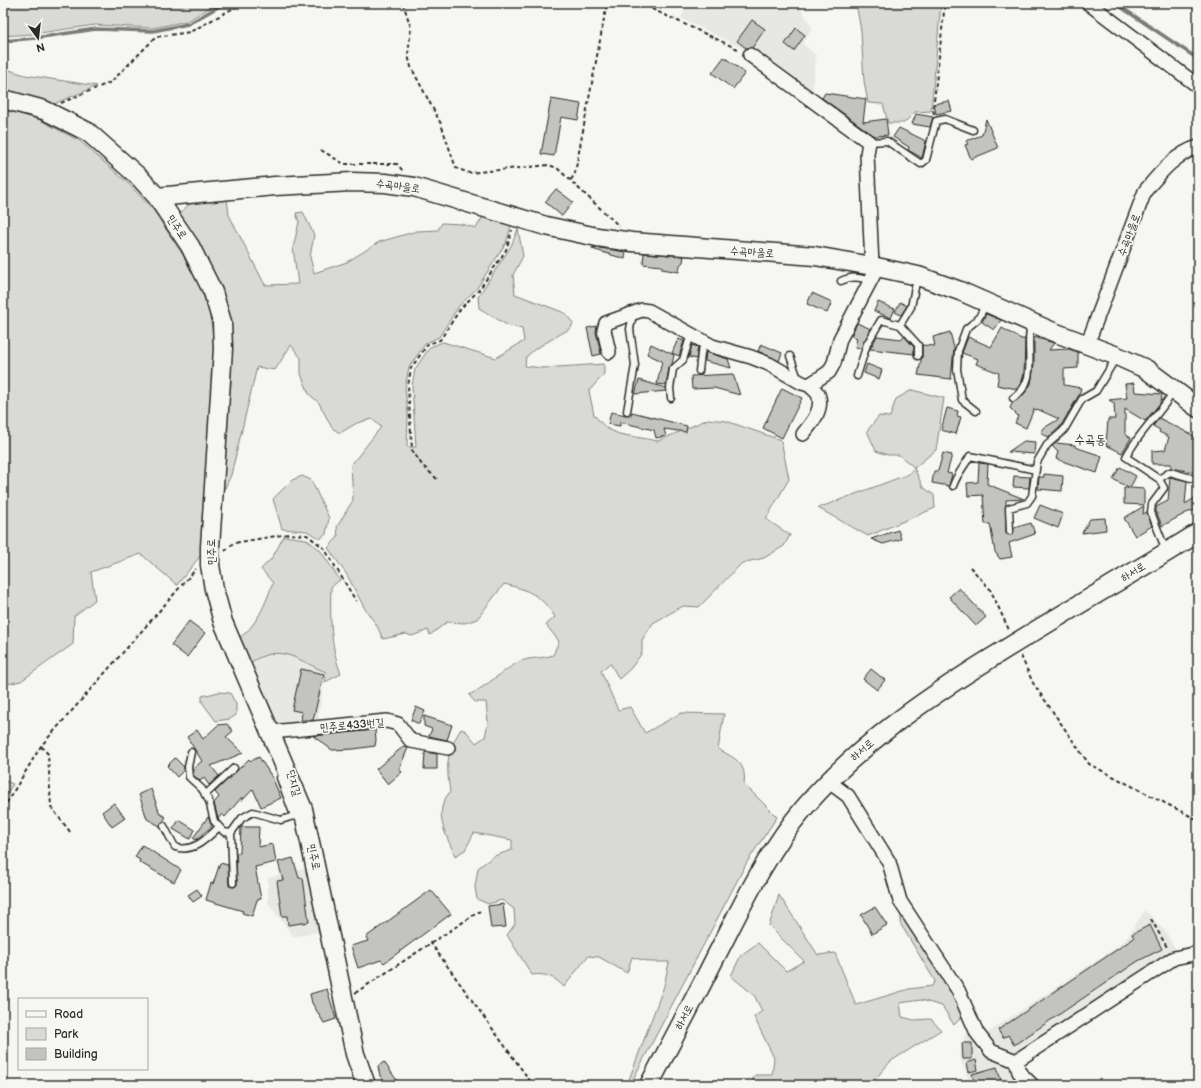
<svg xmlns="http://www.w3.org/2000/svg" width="1201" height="1088" font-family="'Balsamiq Sans','Poor Story',sans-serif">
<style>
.built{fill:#e7e7e3}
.green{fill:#d9d9d5;stroke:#828280}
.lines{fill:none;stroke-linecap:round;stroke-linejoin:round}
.stream{stroke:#7a7a78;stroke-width:3.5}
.building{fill:#c3c3c0;stroke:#2b2b2b}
.lane-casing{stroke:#2b2b2b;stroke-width:9}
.street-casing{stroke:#2b2b2b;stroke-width:16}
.secondary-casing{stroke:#2b2b2b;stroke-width:21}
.path{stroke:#2b2b2b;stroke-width:2;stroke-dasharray:4 3;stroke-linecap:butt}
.lane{stroke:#f6f6f2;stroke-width:6}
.street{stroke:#f6f6f2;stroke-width:13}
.secondary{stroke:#f6f6f2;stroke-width:18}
.labels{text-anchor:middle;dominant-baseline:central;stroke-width:3.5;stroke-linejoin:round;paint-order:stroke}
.street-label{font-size:11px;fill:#2b2b2b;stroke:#f6f6f2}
.quarter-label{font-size:13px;fill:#2b2b2b;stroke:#f6f6f2}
</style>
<rect width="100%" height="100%" fill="#f6f6f2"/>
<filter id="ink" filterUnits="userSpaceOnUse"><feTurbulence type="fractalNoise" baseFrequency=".025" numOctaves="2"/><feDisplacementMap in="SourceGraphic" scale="8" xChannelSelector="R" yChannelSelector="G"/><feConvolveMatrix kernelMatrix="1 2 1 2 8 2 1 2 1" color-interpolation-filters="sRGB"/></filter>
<g filter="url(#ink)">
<!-- built -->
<path class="built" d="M688,3H779L800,7L812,28L803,44L816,55L812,95L752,53L681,18Z
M280,652L297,658L303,663L326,672L317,723L275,726L248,664L261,655Z
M309,867L321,931L294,937L268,903V878Z
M1145,910L1166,932L1177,952L1017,1058L993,1048L984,1035L1123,943Z
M971,1028L978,1051L984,1057L1002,1058L1009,1064L1028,1085H971L959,1055L966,1032Z"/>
<!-- green -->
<path class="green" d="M3,3H218L187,21L153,28L95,25L33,34L3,36Z
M856,3H941L931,111L915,112L904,123H888L883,104L868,103L864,81L861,31Z
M3,68L25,75L97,86L49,106L3,92Z
M3,109L38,119L80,141L129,184L154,211L196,275L209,311L216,351L201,555L177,585L141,554L91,572L95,600L74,616L73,644L21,681L3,685Z
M227,198L229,215L265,285L298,284L293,248L299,222L296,213L303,212L314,235L310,257L314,273L347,262L379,242L417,231L438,230L442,223L461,224L476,228L484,215L512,223L506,243L477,288L459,306L439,337L426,343L409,367L405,388L408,414L407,447H416L412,386L415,369L430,347L443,342L496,358L524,341L522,329L507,325L479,308L478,297L511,246L518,229L523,256L513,275L515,294L565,313L573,323L571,328L535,349L526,357L525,366L543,368L604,364V374L589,391L594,415L606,428L619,434L658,441L708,419L726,421L781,440L789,479L766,519L790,535L784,546L764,558L742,563L699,607L683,606L653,623L642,640V653L631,668L619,679L610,663L601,671L618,710L630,707L645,733L681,713L724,714L718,749C734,758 747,762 744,784L777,817L747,862L630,1085H627L664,986L669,962H650L632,957L627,973L599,957L588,956L564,987C555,977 545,973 532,975L507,935L515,924L514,909L502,900L488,904L477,899L475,887L478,868L494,856L512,850V840L474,833L465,850L455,856C446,834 432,813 450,792C446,764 446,753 461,729L466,731L476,743L485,737L488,722L486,702H475L469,695C487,686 502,671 519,662C528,657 543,659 553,655L559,641L546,625L555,617C541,595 529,590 504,584L477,619L465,623L447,622L430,635L428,630L412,636L406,634L383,639L376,624L365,609L347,575L328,548L338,537L337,527L353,500L351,465L381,427L372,419L357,423L340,433L332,428L319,403L309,394L301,374V358L291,345L275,370L257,367L231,475L225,488L220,490L231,384L229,324L179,215C193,196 206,199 227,198Z
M912,390L944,398L936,450L914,468L923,487L934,495L935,508L868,536L818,508L909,474L914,467L899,455H888L876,451L867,431L879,416L890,417L896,399Z
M302,476L311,480L329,518L326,534L320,539L307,531L282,529L273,499L292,480Z
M284,536L306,539L320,550L340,580L331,587C330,616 330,646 341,674L325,682L326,672C294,659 281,642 248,664L236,640C257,627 265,604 273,583L261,569L272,558Z
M219,692L230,693L236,704V715L230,719L216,721L202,702V696Z
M3,780L13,784L3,800Z
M779,895L818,955L835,953L856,1005L909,989L932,986L935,981L900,923L902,913L946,981L964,1015L954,1025L942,1006L921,1000L900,1003L902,1017L914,1020L931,1019L941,1030L891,1061L870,1085H750L755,1075H772L774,1058L754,1017L762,1011L754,995L731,976L741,955L758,943L786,971L804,961L769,926Z"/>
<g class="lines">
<!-- stream -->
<path class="stream" d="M1115,3L1198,59
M3,41L35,38L96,29L153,31L188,24L225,3"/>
</g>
<!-- building -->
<path class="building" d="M752,20L765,29L752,48H746L737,41Z
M796,28L805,35L794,51L785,44Z
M724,57L745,73L733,89L712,73Z
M825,93L866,99L863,122L886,119L888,135L875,136L873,135L822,98Z
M551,99L581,104L578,120L561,117L554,156L541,154Z
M949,101L952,111L936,114L934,104Z
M916,114L933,117L930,127L912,124Z
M986,119L998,148L971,159L965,145L968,144L966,141L982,135Z
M899,128L926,141L922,158L908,150L909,147L893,137Z
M556,189L573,202L562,216L545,202Z
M593,247L626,252L625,259L592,249Z
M644,253L684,256L683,262L680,265L679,272L662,269V266L643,264Z
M812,293L832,302L827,313L807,304Z
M878,302L895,309L891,318L874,311Z
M900,302L907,306L901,315L895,312Z
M986,314L1001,320L994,330L982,322Z
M857,323L871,329L861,348L855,347L857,338L851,336Z
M597,326L596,332L601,354L593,356L587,328Z
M1002,328L1021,339H1025L1024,373L1022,381L1017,389L997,385L999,373L976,364L978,359L962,353L968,337L991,347Z
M950,332L954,348L951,379L918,375L922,356V345L935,346L933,337Z
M877,336L901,339L904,336L914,347V354L870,349Z
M1034,337L1054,343L1049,350L1069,349L1078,352V368L1064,369V385L1081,388L1079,395L1060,427L1049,437L1042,434V429L1059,419L1037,409L1036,410L1034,409L1026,428L1015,423L1018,416L1010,408L1013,402L1024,394L1031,384L1034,364Z
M678,339L684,341L679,356L672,353Z
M651,344L674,355L672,364L669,368L666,385L657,384L662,361L647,354Z
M761,344L782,353L779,361L758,351Z
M692,345L698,347L696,359L689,357Z
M706,352L728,359L731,368L705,361Z
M867,364L882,370L879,379L864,373Z
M733,374L740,395L714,388L692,389L691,376Z
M639,380L666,388V391L635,394Z
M1134,383L1135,392L1162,394L1161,402L1145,421L1125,409V434L1131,438L1122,453L1106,445L1108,419H1115L1114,403L1109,400L1127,398L1125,384Z
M782,388L802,398L782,438L763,428Z
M947,408L958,411L957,416L961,417L956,434L941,430Z
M611,412L631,416L632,412L687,426L686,432L664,429L666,436L656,438L654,430L620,422V426L608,424Z
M1159,418L1198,438V473L1171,468V464H1152V451L1165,450L1169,437L1159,432L1160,430L1153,426Z
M1024,441L1035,442L1034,454L1008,452Z
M1056,443L1075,445V447L1102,456L1097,473L1056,459L1058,452L1052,446Z
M943,453L952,455L947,473L952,474L949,486L932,483L934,471H938Z
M979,463L988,464L987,484L1024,499L1006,500V534L1012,535L1014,528L1031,523L1035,534L1009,543L1012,557L1000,559L995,552L990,524H985L983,495L968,496L967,483L978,482Z
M1120,467L1136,476L1130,488L1144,489V505L1124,504V488H1129L1113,479Z
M1044,474L1063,476L1062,491L1038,489L1039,477H1044Z
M1014,476L1030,477L1029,488L1013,487Z
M1170,477L1187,481L1185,504L1198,496V509L1186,513L1162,526L1156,511V507L1168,501Z
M1040,505L1063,514L1058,528L1034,518Z
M1144,506L1143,514L1147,512L1152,526L1135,536L1124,518Z
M1105,518L1106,530L1082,533L1090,519Z
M898,530L901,539L883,544L871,539Z
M959,588L986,617L976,626L949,597Z
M189,621L205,633L187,657L171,645Z
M301,669L324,674L313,720H301L302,712L292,710Z
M871,669L885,680L877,690L863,679Z
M416,707L425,711L419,724L411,720Z
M424,716L452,725L447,740L429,736L432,729L424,726Z
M227,724L233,731L226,737L243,753L211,766L219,776L209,785L204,778L200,781L193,775V769L202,761L187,737L197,730L203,739L218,725Z
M375,730L376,740L375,746L354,749L332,750L313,736Z
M404,746L408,748L399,769L402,772L388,784L376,769Z
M425,752L437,754V769H424Z
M259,757L272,777L281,798L261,807L253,789L242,801V797L225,817L222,814L218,819L214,803L219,797L215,792L249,759L251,761Z
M175,758L184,767V770L177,777L167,766Z
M151,789L160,814L166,817L160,826L147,819L139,794Z
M114,803L125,818L112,827L102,812Z
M208,817L212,826L196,840L193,838Z
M179,820L195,830L190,839L173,829Z
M241,827H259L258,847L273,844L276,862L255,867L261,899L257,900L252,916L242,913L243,911L206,900L211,883L213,884L220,863L228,865L229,886L234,887L237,885L236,853H240Z
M142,845L181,870L174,882L139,862L140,860L135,857Z
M293,858L299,878H303L309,922L288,925L287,916H282L277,881L283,880L278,862Z
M197,889L202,896L193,902L188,895Z
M431,890L451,914L384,963L381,960L358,968L351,946L368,941L366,937Z
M503,904L506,927L491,928L488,906Z
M875,907L887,925L872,934L861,915Z
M1150,925L1162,949L1138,961L1014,1045L1008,1035L1003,1038L998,1030L1134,938L1132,934Z
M327,989L336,1019L324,1023L312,1003L310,994Z
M962,1043H972V1059H963Z
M976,1060L978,1070L969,1072L967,1063Z
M384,1062L398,1082L394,1085H387L380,1076L378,1066Z
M997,1067L1002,1085H975L972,1074Z"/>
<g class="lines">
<!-- lane casing -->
<g class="lane-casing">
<path id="lane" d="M869,142L887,141L921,164L926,160L936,121L945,119L973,130
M841,281C852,276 859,277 870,281
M900,325L911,307L917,278
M790,356L797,376L796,379
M699,371L701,353L705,342
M857,376L867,344L881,320L900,325L918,345V356
M671,398L670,388L673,369L683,360L691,334
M1013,398C1040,381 1024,349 1031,324
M627,411L635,365L630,329L633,314
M976,411L962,400L957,369L958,351L966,329L978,319L986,304
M1159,479L1170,472L1191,478
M953,486C957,474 964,467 970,456L1036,470
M1010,531L1009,508L1027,503L1032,496L1037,462L1047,445L1064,430L1082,399L1096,391L1116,358
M1166,551L1151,512L1152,504L1164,488L1159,479L1126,457C1138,433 1160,414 1174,391
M191,752L188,767L189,777L202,789L209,801L214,821L224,832L231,833L242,818L253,812L281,820L294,816L302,819
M280,778L294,816
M205,795L234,768
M164,826L175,847C194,853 206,839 219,827
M231,833L233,883"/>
</g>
<!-- street casing -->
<g class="street-casing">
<path id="street" d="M1088,3L1198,86
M1087,345L1145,191C1160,173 1175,154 1198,147
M609,352L604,330L606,323L642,310L649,311L712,346L751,357L769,364L802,383L809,385L829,372L834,363L840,339L874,274L872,266L867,154L869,142L750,55
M803,434C812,423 824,409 818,394C816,391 811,387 809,385
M271,732L387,721L398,724L411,741L448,748
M828,781L848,796L889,862L900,901L958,990L977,1033L991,1051L1016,1061L1019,1072L1032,1085
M1016,1061L1174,958L1198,953"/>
</g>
<!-- secondary casing -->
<g class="secondary-casing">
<path id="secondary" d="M3,99L44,110L88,132L140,178L157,197L190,246L213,292L222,322L223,349L210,547V565L214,589L223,622L303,809L355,1054L366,1085
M157,197L275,186L352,182L385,183L414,187L546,226L597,237L632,242L815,256L872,266L918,276L960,291L1051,331L1117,356L1146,369L1198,408
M649,1085C671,1043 693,1002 714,960C741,908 766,853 804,808C856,747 921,702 988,660C1057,616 1129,576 1198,533"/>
</g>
<!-- path -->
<path class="path" d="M403,3L411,28L408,55L411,67L441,124L456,168L469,173L549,165L557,168L619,226
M639,3L740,50
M61,103L111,82L156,37L190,32L243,3
M934,114L933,110L945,3
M321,150L344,164H397L403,171
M571,180L575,173L607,3
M437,479L422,465L412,450L408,386L411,368L428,344L440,340L461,308L479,290L506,250L512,230
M225,551L234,543L288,534L307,535L324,548L356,601
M970,567L990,589L1009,630
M1021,656L1033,683L1089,764L1198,820
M41,746L48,754L51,807L71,833
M3,809L41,746L196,569
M1151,919L1168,949
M430,942L533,1085
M355,993L480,911"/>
<!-- lane -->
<use href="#lane" class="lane"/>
<!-- street -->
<use href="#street" class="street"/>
<!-- secondary -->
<use href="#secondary" class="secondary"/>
</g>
</g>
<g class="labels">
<!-- street labels -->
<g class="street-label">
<text transform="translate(398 186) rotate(8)">수곡마을로</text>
<text transform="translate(177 227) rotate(56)">민주로</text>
<text transform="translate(1129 235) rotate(-69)">수곡마을로</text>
<text transform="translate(752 252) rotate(4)">수곡마을로</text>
<text transform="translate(211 552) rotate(-90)">민주로</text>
<text transform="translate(1133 572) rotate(-31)">하서로</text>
<text transform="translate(352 725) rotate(-5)">민주로433번길</text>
<text transform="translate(862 750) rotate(-40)">하서로</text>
<text transform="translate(294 783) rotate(74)">단지길</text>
<text transform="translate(314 857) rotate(78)">민주로</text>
<text transform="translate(684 1017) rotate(-62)">하서로</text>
</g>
<!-- quarter labels -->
<g class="quarter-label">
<text x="1090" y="440">수곡동</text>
</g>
</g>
<!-- margin -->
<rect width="1201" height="1088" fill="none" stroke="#f6f6f2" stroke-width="16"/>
<rect x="8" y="8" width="1185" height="1072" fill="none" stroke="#2b2b2b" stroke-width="1.5" filter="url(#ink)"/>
<!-- legend -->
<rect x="18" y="998" width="130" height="72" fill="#f6f6f2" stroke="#a5a5a2"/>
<rect x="26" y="1011" width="20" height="6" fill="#f6f6f2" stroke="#a5a5a2"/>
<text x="54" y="1018" font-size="12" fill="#2b2b2b">Road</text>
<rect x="26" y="1028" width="20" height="12" fill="#d9d9d5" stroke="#a5a5a2"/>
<text x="54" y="1038" font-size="12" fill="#2b2b2b">Park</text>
<rect x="26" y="1048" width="20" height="12" fill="#c3c3c0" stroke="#a5a5a2"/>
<text x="54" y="1058" font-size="12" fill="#2b2b2b">Building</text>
<!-- north arrow -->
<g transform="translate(38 38) rotate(165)" stroke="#f6f6f2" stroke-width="3" paint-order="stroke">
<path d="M0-3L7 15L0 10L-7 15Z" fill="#2b2b2b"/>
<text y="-6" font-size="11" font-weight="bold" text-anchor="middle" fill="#2b2b2b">N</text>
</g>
</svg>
